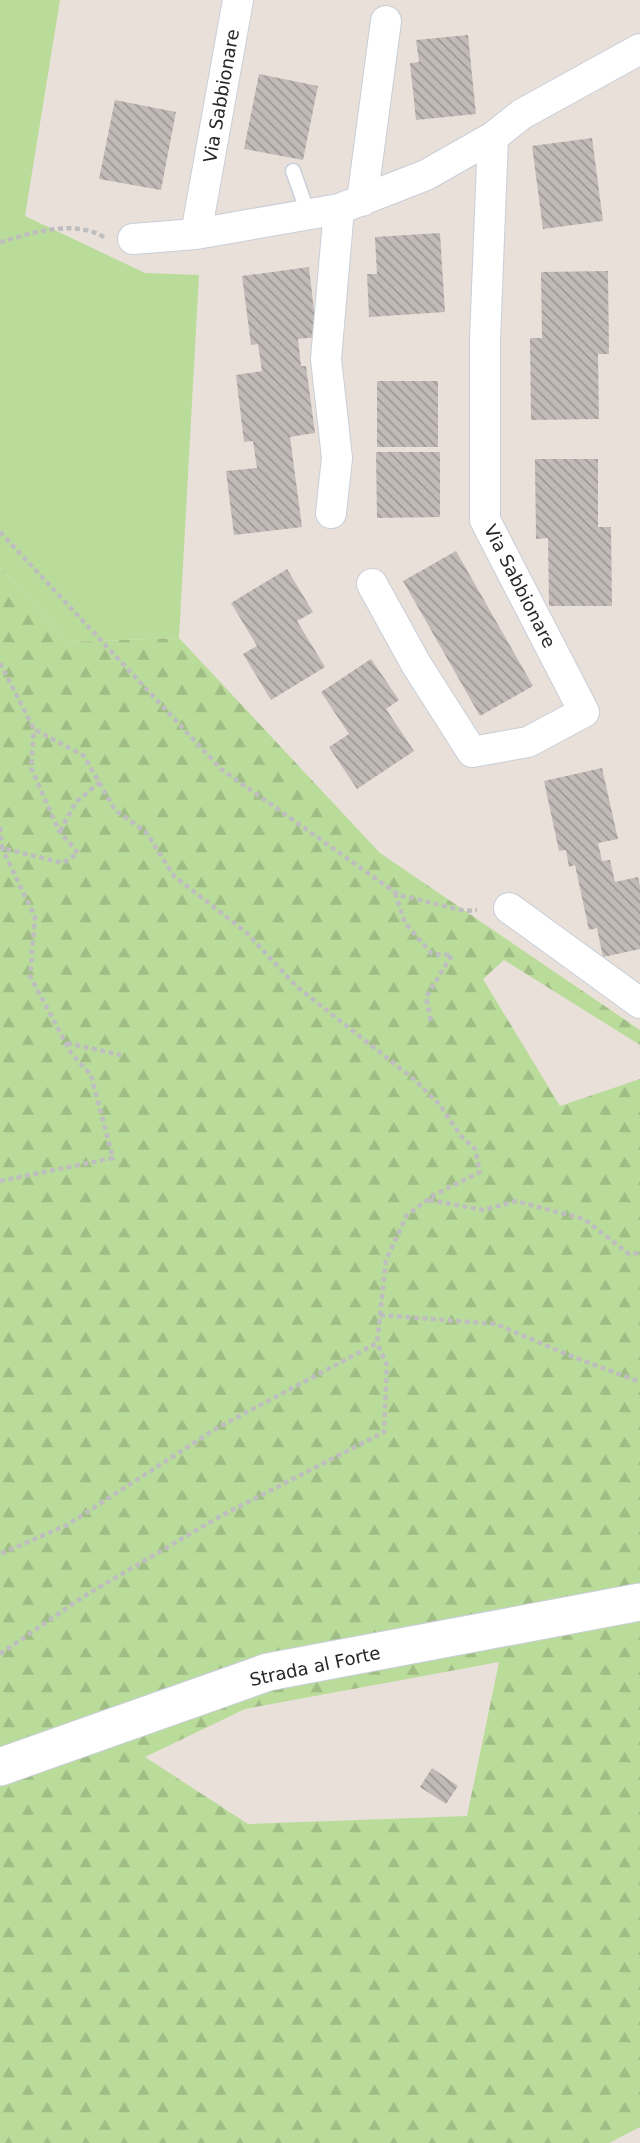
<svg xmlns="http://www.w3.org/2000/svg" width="640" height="2143" font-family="'DejaVu Sans',sans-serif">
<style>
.green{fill:#badc9a}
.forest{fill:url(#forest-firs);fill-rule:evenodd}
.building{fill:url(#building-back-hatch)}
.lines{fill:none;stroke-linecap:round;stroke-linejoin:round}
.service-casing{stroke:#c8ced8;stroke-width:17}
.minor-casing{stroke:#c8ced8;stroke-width:32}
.tertiary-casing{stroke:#c8ced8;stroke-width:39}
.path{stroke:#bebebe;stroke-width:4.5;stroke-dasharray:5 3.5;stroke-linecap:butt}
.service{stroke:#fff;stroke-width:14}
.minor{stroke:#fff;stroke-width:30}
.tertiary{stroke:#fff;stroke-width:37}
.labels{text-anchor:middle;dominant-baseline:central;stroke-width:6;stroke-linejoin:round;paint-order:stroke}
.street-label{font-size:18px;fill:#272727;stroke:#fff}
</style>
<defs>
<pattern id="forest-firs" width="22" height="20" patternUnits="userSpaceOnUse" patternTransform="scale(1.75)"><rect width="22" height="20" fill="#badc9a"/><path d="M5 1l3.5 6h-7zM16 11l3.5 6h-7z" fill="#a0bd85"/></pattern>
<pattern id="building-back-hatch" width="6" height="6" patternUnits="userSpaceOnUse" patternTransform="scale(1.75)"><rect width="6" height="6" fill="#c1bab7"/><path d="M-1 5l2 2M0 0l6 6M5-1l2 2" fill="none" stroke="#9d9795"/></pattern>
</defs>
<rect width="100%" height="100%" fill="#e9e0da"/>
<!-- green -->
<path class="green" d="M0,0H60L25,216L145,273L199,275L179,638L68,642L0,567Z"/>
<!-- forest -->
<path class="forest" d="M0,567L68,642L179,638L380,853L640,1030V1045L504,960L483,979L560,1106L640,1079V2127L609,2143H0ZM499,1662L467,1816L248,1824L145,1757L245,1709Z"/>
<!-- building -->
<path class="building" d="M468,35L476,114L416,120L410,63L419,62L416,40Z
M259,74L318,86L303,160L244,149Z
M115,100L176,112L161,190L99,179Z
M592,138L603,221L543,229L532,146Z
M440,233L445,312L369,317L367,274H377L375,237Z
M309,267L317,337L298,339L301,366H306L315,433L290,437L302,527L234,535L226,471L257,468L253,441L244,442L236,375L262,371L258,344L251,345L242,276Z
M608,271L609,354H598L599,419L531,420L530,338H542L541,272Z
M377,381H438V447H377Z
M376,452H440V517L377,518Z
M535,459H598V527H611L612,606H549L548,538L536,539Z
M456,551L533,686L480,716L403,581Z
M287,569L313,612L297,621L325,667L271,700L243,654L257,646L231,603Z
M371,659L399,700L386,709L414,751L357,789L329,747L349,734L321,692Z
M602,768L618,839L598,843L602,861L610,860L615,882L638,877L640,886V949L603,957L597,928L589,930L575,865L569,867L566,850L559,851L544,781Z
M432,1768L458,1786L446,1804L420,1787Z"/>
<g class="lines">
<!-- service casing -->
<g class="service-casing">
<path id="service" d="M293,171L308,213"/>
</g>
<!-- minor casing -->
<g class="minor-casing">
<path id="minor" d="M362,201L386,21
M196,234L238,0
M133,239L196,234L339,209L426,175L493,137L522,114L640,49
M331,513L337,458L326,359L339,209
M372,584L416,664L472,752L528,742L584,712L485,520V340L493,137
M509,908L640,1003"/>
</g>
<!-- tertiary casing -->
<g class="tertiary-casing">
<path id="tertiary" d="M0,1767L268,1672L640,1602"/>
</g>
<!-- path -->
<path class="path" d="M0,242C33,233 72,219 104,237
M0,532L221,769L399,895L465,911L477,910
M0,663L34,729L84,756L115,810L146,832L174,876L247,933L296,986L415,1080L439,1104L461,1136L475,1149L480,1172L434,1195L407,1215L386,1260L377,1343L217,1428L67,1525L0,1554
M0,827L2,848L63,863L78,853L59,831L31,768L34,729
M60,831L76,802L100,782
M395,893L405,923L432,954L452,955L426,997L431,1021
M67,1043L121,1055
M0,1181L113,1158L91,1075L71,1053L30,976L35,917L2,848
M429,1200L483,1210L516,1201L584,1219L629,1254L640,1253
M380,1315L496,1324L566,1354L640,1382
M0,1654L86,1595L219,1517L384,1432L387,1365L377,1343"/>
<!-- service -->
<use href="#service" class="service"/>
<!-- minor -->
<use href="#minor" class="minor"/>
<!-- tertiary -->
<use href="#tertiary" class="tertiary"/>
</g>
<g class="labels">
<!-- street labels -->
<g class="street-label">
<text transform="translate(221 96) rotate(-80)">Via Sabbionare</text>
<text transform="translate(520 586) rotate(63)">Via Sabbionare</text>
<text transform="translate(315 1666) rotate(-12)">Strada al Forte</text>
</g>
</g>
</svg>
